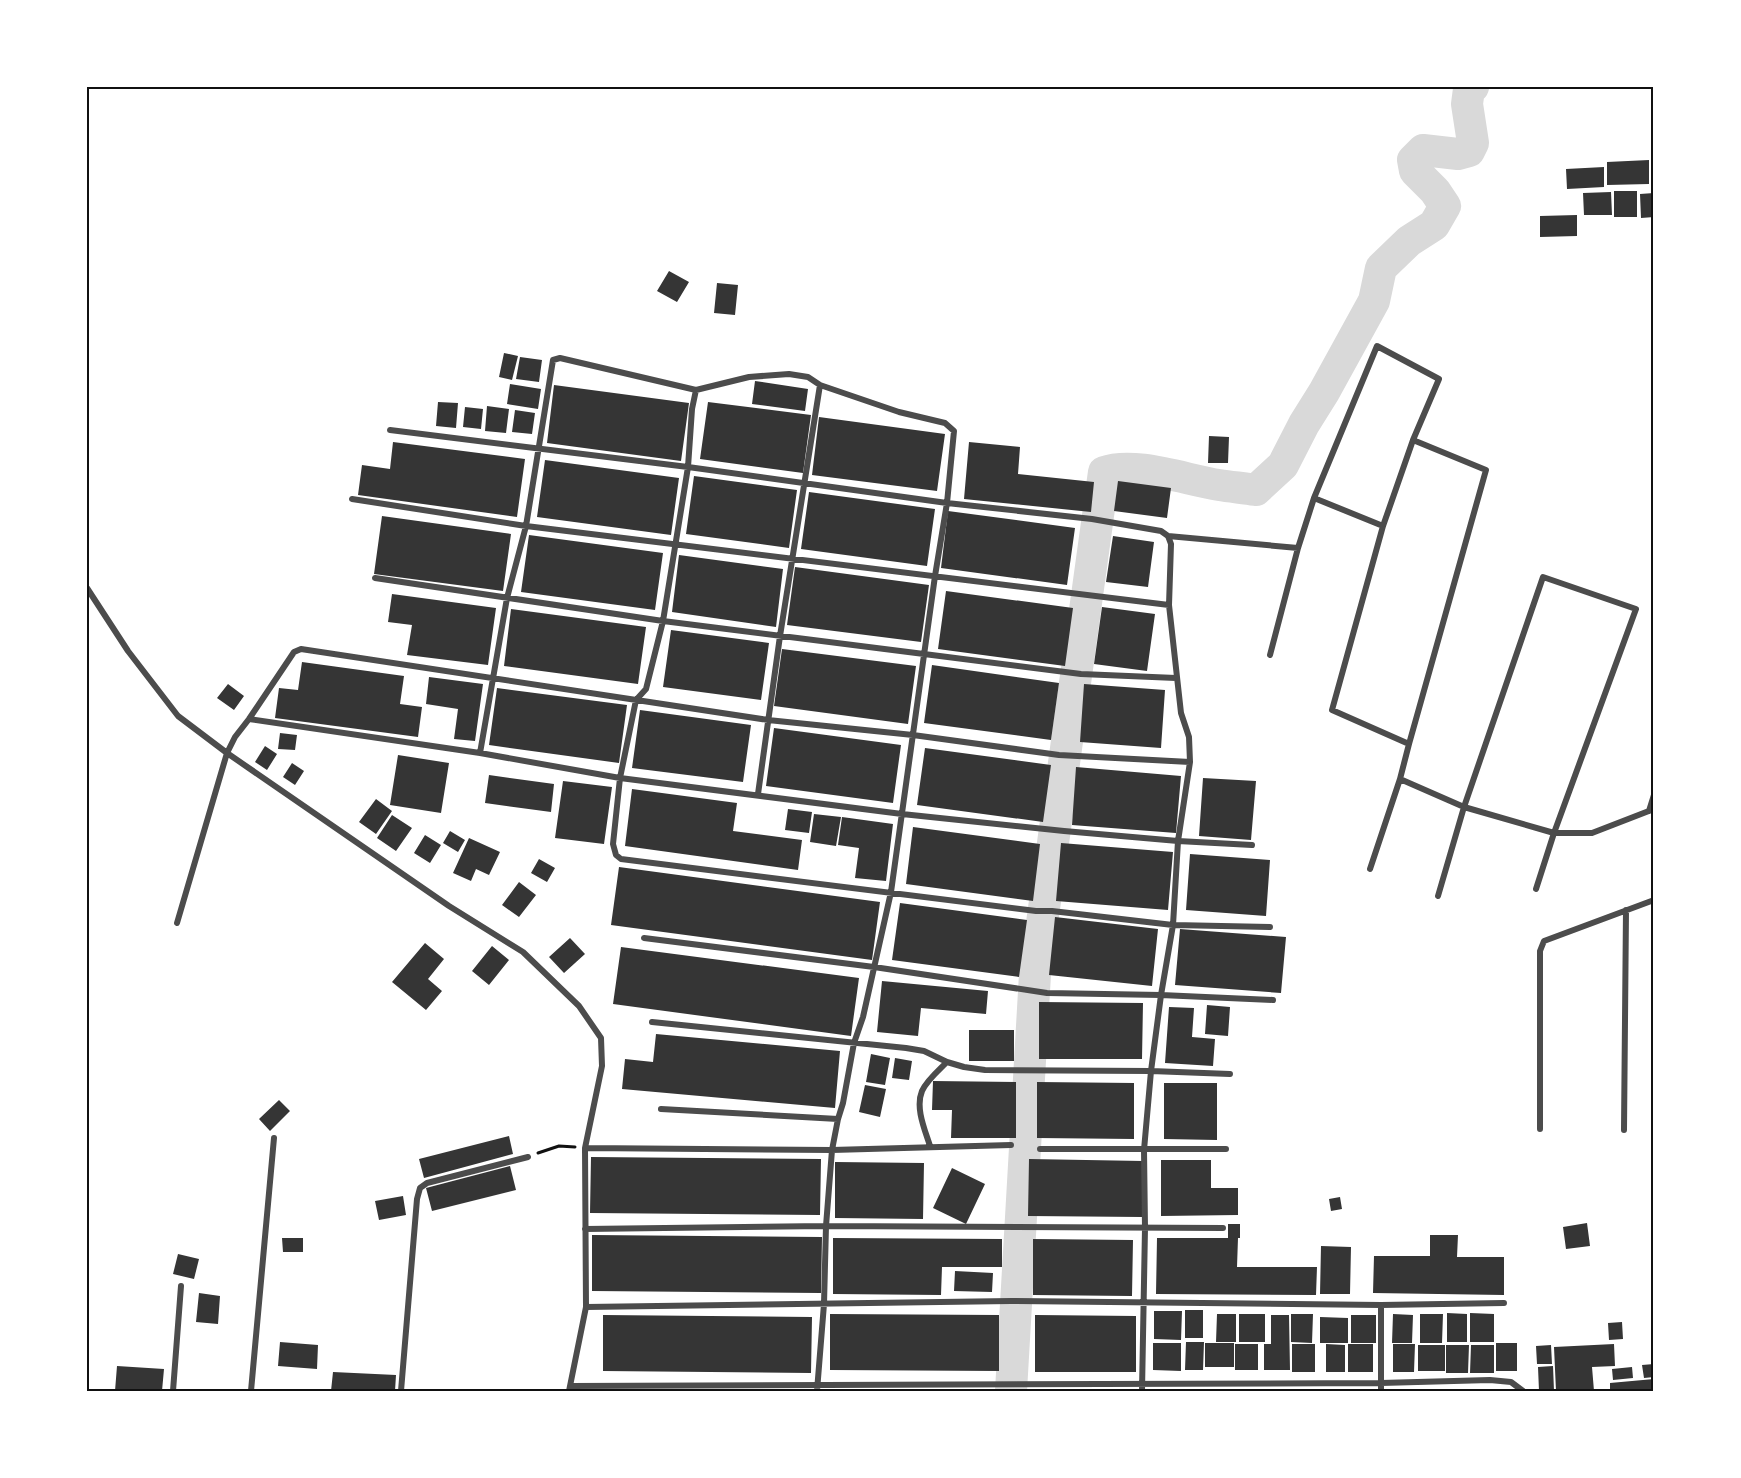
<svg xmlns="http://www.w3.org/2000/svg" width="1741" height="1478" font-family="'DejaVu Sans',sans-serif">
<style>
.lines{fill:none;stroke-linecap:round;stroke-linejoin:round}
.river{stroke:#d9d9d9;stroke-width:32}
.building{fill:#353535}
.path{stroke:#111;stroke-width:3}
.minor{stroke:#4c4c4c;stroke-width:6}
.neatline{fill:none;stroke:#111;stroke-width:2}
</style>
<rect width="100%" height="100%" fill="#fff"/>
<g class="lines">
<!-- river -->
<path class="river" d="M1011,1391L1035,974L1104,472C1135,461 1186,480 1219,485C1231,487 1244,488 1256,490L1283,465L1304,424L1324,392L1374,301L1381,268L1409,241L1434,225L1445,206L1435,191L1415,171L1413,160L1423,150L1458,154L1469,151L1473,143L1467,104L1469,89L1473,87"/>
</g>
<!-- building -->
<path class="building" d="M1649,160V184L1607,185V162Z
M1604,167V187L1567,189L1566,169Z
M1614,191H1637V217H1614Z
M1611,192L1612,215H1584L1583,193Z
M1654,193V217L1641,218L1640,194Z
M1577,215V236L1540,237V216Z
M669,271L689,282L677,302L657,291Z
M717,283L738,285L735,315L714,313Z
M504,353L518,356L512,380L499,377Z
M520,357L542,360L539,382L516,379Z
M755,381L808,389L805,411L752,404Z
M510,384L541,389L538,409L507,404Z
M554,385L689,403L681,461L547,443Z
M438,402L458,403L456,428L436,426Z
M708,402L811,415L803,473L700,459Z
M487,406L509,409L506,433L485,431Z
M465,407L483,409L481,429L463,427Z
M515,410L535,413L532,434L512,432Z
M819,417L945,434L937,491L812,475Z
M1209,436L1229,437L1228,463H1208Z
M393,442L525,459L517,517L358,495L362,465L390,469Z
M969,442L1020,447L1018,474L1094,482L1091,512L964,499Z
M545,460L679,478L671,535L537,517Z
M694,476L797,490L789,548L686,534Z
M1118,481L1171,488L1167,518L1114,511Z
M809,492L935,509L927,566L801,549Z
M948,511L1075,528L1067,585L941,568Z
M382,516L511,534L503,591L374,574Z
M529,535L663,553L655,610L521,592Z
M1113,536L1154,542L1148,587L1106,582Z
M679,555L783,569L776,627L672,612Z
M795,567L929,585L921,642L787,625Z
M946,591L1073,608L1065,666L938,649Z
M392,594L496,608L488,665L407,655L412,625L388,622Z
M1102,607L1155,614L1147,671L1094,664Z
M511,609L646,627L638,684L504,666Z
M671,630L769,643L761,700L663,687Z
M782,649L916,666L908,724L774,706Z
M302,662L404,676L400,704L422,707L418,737L275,718L279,688L298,690Z
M932,665L1059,683L1051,740L924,723Z
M429,677L483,684L475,741L454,739L458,709L426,704Z
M228,684L244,696L234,710L217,698Z
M1084,684L1165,690L1161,748L1080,742Z
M497,688L627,705L619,763L489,745Z
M640,710L751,725L743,782L632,768Z
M774,728L901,745L893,803L766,786Z
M280,733L297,735L295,750L278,749Z
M265,746L277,754L267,770L255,762Z
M925,748L1051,765L1043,822L917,805Z
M398,755L449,763L441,813L390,805Z
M292,763L304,771L295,785L283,777Z
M1076,767L1181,776L1176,833L1072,825Z
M489,775L554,784L551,812L485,803Z
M1203,778L1256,781L1251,840L1199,836Z
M563,781L612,787L604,844L555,838Z
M632,789L737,803L733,831L802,840L798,870L625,846Z
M376,799L392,811L376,834L359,822Z
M788,809L812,812L809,833L785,830Z
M814,814L841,817L836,846L810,842Z
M392,815L412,828L396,851L377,838Z
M842,817L893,824L886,881L855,878L859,848L838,845Z
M913,827L1040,844L1033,901L906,884Z
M450,831L465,840L458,852L443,843Z
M425,835L441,845L430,863L414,853Z
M469,838L500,852L489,875L476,869L471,881L453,873Z
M1061,843L1173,852L1168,910L1056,901Z
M1190,854L1270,860L1266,916L1186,910Z
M539,859L555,868L547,882L531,873Z
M619,867L880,902L872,960L611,925Z
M519,882L536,895L519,917L502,905Z
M900,903L1027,920L1019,977L892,960Z
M1055,917L1158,929L1152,986L1049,975Z
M1180,929L1286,937L1281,993L1175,985Z
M570,938L585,954L564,973L549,957Z
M425,943L444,959L428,979L442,991L426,1010L392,982Z
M492,946L509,960L489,985L472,971Z
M621,947L859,978L851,1036L613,1004Z
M882,981L988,991L986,1014L921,1008L918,1036L877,1032Z
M1039,1002L1143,1003L1142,1059H1039Z
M1207,1005L1230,1007L1228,1036L1205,1034Z
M1169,1007L1194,1008L1192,1037L1215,1039L1213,1066L1165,1063Z
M969,1030H1014V1061H969Z
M656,1034L840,1051L835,1108L622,1089L625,1059L653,1062Z
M871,1054L890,1058L885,1085L866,1082Z
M895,1058L912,1061L909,1080L892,1078Z
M933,1081L1016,1082V1138H951L952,1110H932Z
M1037,1082L1134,1083V1139L1037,1138Z
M1164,1083H1217V1140L1164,1139Z
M865,1085L886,1089L880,1117L859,1112Z
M279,1100L290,1111L270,1131L259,1119Z
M509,1136L513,1154L424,1178L419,1159Z
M591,1157L821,1159L820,1215L590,1213Z
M1029,1159L1143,1161L1142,1217L1028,1216Z
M1161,1160H1211V1188H1238V1215L1161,1216Z
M835,1162L924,1163L923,1219L835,1218Z
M510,1166L516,1190L432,1211L426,1188Z
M952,1168L985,1184L966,1224L933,1208Z
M403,1196L406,1215L379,1220L375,1201Z
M1340,1197L1342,1209L1331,1211L1329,1199Z
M1587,1223L1590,1246L1566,1249L1563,1227Z
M1228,1224H1240V1238H1238L1237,1267H1317L1316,1295L1156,1294L1157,1238H1228Z
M592,1235L822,1237L821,1293L592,1291Z
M1430,1235H1458L1457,1257H1504V1295L1373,1293L1374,1256H1430Z
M282,1238H303V1252H283Z
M833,1238L1002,1239V1267H942L941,1295L833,1294Z
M1033,1239L1133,1240L1132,1296L1033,1295Z
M1321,1246L1351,1247L1350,1294H1320Z
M178,1254L199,1259L194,1279L173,1274Z
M955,1271L993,1273L992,1292L954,1291Z
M199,1293L220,1296L218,1324L196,1322Z
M1185,1310H1203V1338H1185Z
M1154,1311H1182L1181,1340L1154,1339Z
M1447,1313L1467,1314V1342H1447Z
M1470,1313L1494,1314V1342H1470Z
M830,1314L999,1315V1371L830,1370Z
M1217,1314H1236V1342H1216Z
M1239,1314H1265V1342H1239Z
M1291,1314H1313L1312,1343L1291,1342Z
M1393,1314L1413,1315L1412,1343H1392Z
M1420,1314H1443L1442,1343H1420Z
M603,1315L812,1317L811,1373L603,1371Z
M1035,1315L1136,1316V1372H1035Z
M1271,1315H1289L1290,1370H1264V1344H1271Z
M1351,1315H1376V1343H1351Z
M1320,1317L1348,1318V1343H1320Z
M1622,1322L1623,1339L1609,1340L1608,1323Z
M280,1342L318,1345L317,1369L278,1366Z
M1186,1342H1204L1203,1370H1185Z
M1153,1343H1181V1371L1153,1370Z
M1205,1343H1234V1367H1205Z
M1496,1343H1517V1371H1496Z
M1235,1344H1258V1370H1235Z
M1292,1344H1315V1372H1292Z
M1326,1344L1345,1345V1372H1326Z
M1348,1344H1373V1372H1348Z
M1393,1344H1415L1414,1372H1393Z
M1614,1344L1615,1366L1592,1367L1594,1391H1556L1554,1347Z
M1418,1345H1445V1371H1418Z
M1446,1345H1469L1468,1373H1446Z
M1471,1345H1494V1373H1470Z
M1551,1345L1552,1364H1537L1536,1346Z
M1654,1364V1377L1644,1378L1642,1365Z
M117,1366L164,1369L162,1391H115Z
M1553,1366L1554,1391H1539L1538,1367Z
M1632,1367L1633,1378L1613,1380L1612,1369Z
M333,1372L396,1375L395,1391H331Z
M1654,1379V1391H1610V1383Z"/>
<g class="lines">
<!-- path -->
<path class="path" d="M538,1153L559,1146L575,1147"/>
<!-- minor -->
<path class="minor" d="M390,430L688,467L947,503L1092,519L1161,531L1168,536L1171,544L1169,605L1181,713L1189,737L1190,762L1178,841L1173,925L1161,995L1151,1071L1144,1150L1145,1228L1142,1391
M1314,498L1383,526
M352,499L526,526L1169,605
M1168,536L1298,548L1314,498L1377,346L1439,379L1413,440
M375,578L663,621L924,654L1081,674L1176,678
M87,588L128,651L178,716L227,753L449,906L523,952L579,1006L601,1038L602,1066L585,1148L586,1307L569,1391
M1270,655L1298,548
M249,719L480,753L620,778L902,814L1064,831L1178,841L1252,845
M1409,744L1332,710L1383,526L1413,440L1486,470L1409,744L1400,779L1464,807L1554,833H1592L1654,809
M480,753L507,598L526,526L553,360L560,358L696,390
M758,794L780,636L820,385
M1649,811L1654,795
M1370,869L1400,779
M1438,896L1464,807L1543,577L1636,609L1554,833L1536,889
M177,923L227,753L235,737L249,719L290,658L294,652L301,649L768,720L913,735L1059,755L1190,762
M644,938L874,967L1047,993L1161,995L1273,1000
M652,1022L906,1048L924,1051L947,1062L964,1067L985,1070L1151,1071L1230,1074
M661,1109L838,1119
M1540,1129V951L1544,941L1654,900
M1624,1130L1626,910
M930,1146C925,1130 915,1108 922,1091C927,1080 938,1071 947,1062
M585,1148L832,1150L1011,1145
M1040,1149H1226
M585,1229L826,1226L1223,1228
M1381,1305V1391
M586,1307L1011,1301L1381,1305L1504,1303
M571,1386L1381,1383L1490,1380L1511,1382L1523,1391
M173,1391L181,1286
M251,1391L274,1138
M401,1391L417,1199L420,1188L427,1183L528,1157
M817,1391L824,1304L826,1226L832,1150L838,1119L843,1103L854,1043L863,1017L891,892L935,576L947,503L954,431L945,423L899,412L820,385L808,377L789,374L749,377L696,390L692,409L688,467L663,621L646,689L636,700L620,778L613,844L616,855L621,859L1036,911H1052L1173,925L1270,927"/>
</g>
<!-- border -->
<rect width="1741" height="1478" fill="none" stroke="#ffffff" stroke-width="177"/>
<rect x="88" y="88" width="1564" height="1302" class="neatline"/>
</svg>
